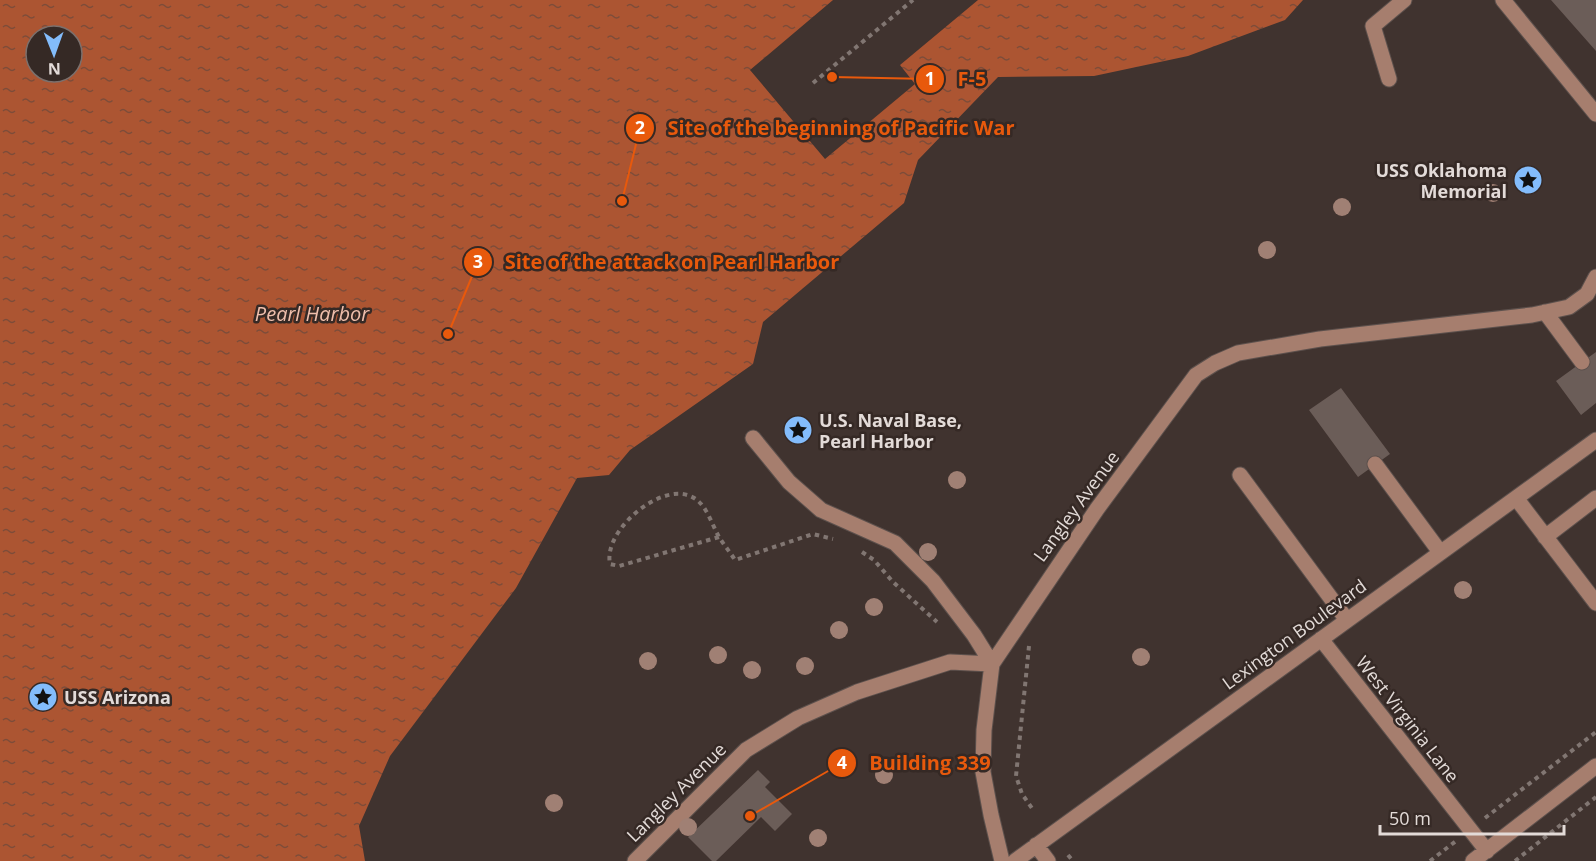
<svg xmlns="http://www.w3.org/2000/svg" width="1596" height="861" font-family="'Open Sans',sans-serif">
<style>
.water{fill:url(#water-ripples);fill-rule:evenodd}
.pier{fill:#40332f}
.building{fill:#6b5d58}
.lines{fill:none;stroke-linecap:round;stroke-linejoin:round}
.minor-casing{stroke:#5d514d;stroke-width:17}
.path{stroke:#817672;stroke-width:4;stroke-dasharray:4.5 4.5;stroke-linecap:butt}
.minor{stroke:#a67e6e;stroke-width:15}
.tree{fill:#a08074}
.labels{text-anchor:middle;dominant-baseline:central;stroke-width:5;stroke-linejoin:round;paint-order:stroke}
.poi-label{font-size:18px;font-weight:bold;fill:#e3dbd8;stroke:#352925;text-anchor:start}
.street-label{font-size:18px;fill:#e3dbd8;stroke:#352925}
.water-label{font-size:20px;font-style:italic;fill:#f0bfac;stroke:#352925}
.leader{fill:none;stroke:#e8590c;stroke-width:2}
.callout-dot{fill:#e8590c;stroke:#352925;stroke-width:2}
.mark-label{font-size:18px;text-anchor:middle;font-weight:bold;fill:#fff}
.callout-label{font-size:20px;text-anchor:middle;font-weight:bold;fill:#e8590c;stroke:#352925;stroke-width:5;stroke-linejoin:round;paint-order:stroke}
</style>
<defs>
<pattern id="water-ripples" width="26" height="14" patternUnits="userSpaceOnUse" patternTransform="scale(1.5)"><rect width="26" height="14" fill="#ac5532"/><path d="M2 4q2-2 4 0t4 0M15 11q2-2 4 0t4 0" fill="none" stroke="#7d4c39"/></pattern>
</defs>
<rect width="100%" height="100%" fill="#40332f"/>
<!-- water -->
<path class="water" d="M0,0H1303L1285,20L1188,56L1094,76L998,77L918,160L904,203L763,322L753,364L630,450L609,475L577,478L516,588L390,756L359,826L365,861H0ZM36,36H72V72H36Z"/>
<!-- pier -->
<path class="pier" d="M833,0H978L900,65L915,84L825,159L750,70Z"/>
<!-- building -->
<path class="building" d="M1551,0H1596V51Z
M1596,352V403L1581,415L1556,381Z
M1341,388L1390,454L1358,477L1309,410Z
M758,770L770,782L765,787L792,814L775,831L761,817L716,861H712L688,837Z"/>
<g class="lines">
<!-- minor casing -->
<g class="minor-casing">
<path id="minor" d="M1503,0L1596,114
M1389,79L1373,26L1404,0
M1545,312L1582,362
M753,438L789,482L821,510L895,543L933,581L974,635L992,664
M1375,464L1440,552
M1240,475L1347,620
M1516,498L1596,603
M1545,537L1596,498
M1321,639L1487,851
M1036,845L1048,861
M635,861L746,750L798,718L857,692L950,662L992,664
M1002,861L991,815L983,772L984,730L992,664L1097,509L1196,375L1215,363L1238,353L1320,339L1532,315L1569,307L1587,294L1596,277
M1015,861L1596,440
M1473,861L1596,766"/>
</g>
<!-- path -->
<path class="path" d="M813,83L913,0
M719,537L619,566L610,564C603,531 659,483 690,496C706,502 711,523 719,537C724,545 730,552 735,560L813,534L833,539
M862,552L874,560L893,582L937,622
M1029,646L1016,776L1022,794L1034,811
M1485,818L1596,732
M1068,855L1073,861
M1430,861L1456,841
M1515,861L1596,797"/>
<!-- minor -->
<use href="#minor" class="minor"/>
</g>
<!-- trees -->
<g class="tree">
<circle cx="1493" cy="193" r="9"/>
<circle cx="1342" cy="207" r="9"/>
<circle cx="1267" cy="250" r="9"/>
<circle cx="957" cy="480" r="9"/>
<circle cx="928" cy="552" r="9"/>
<circle cx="1463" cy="590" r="9"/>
<circle cx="874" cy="607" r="9"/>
<circle cx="839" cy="630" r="9"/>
<circle cx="718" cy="655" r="9"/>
<circle cx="1141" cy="657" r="9"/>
<circle cx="648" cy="661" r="9"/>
<circle cx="805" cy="666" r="9"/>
<circle cx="752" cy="670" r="9"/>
<circle cx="884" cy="775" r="9"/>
<circle cx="554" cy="803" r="9"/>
<circle cx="688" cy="827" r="9"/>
<circle cx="818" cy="838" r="9"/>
</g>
<!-- icons -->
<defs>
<g id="sight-disc" transform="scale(1.5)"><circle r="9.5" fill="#83bcfb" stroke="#352925"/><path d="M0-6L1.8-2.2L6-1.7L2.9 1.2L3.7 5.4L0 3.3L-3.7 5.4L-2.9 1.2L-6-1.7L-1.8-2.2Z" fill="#111"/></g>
</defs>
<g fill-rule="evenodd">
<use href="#sight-disc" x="1528" y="180"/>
<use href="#sight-disc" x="798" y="430"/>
<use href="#sight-disc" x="43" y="697"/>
</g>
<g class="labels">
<!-- poi labels -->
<g class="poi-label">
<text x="1507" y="170" text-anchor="end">USS Oklahoma<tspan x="1507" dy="21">Memorial</tspan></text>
<text x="819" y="420">U.S. Naval Base,<tspan x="819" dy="21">Pearl Harbor</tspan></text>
<text x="64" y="697">USS Arizona</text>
</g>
<!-- street labels -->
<g class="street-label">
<text transform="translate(1076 506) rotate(-54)">Langley Avenue</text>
<text transform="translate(1294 634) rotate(-36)">Lexington Boulevard</text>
<text transform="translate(1408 719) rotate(52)">West Virginia Lane</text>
<text transform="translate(676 792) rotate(-45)">Langley Avenue</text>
</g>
<!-- water labels -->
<g class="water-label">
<text x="312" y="313">Pearl Harbor</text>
</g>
</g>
<!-- callouts -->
<path class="leader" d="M832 77L930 79M622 201L640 128M448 334L478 262M750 816L842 763"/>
<g class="callout-dot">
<circle cx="832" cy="77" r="6"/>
<circle cx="622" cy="201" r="6"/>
<circle cx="448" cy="334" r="6"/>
<circle cx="750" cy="816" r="6"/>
<circle cx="930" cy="79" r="15"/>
<circle cx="640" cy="128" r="15"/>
<circle cx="478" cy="262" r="15"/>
<circle cx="842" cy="763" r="15"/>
</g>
<g class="mark-label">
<text x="930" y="85">1</text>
<text x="640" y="134">2</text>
<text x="478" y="268">3</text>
<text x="842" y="769">4</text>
</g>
<g class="callout-label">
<text x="972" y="86">F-5</text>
<text x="841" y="135">Site of the beginning of Pacific War</text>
<text x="672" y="269">Site of the attack on Pearl Harbor</text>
<text x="930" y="770">Building 339</text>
</g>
<!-- north arrow -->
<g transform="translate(54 54) rotate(179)"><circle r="28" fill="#352925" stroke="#7b706d" stroke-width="1.5"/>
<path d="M0-4.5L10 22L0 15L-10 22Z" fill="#83bcfb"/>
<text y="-9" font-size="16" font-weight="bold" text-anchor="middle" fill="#e3dbd8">N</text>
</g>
<!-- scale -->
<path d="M1380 825v9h184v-9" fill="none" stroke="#e3dbd8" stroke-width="3"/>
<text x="1389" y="825" font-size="18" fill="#e3dbd8" stroke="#352925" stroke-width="4.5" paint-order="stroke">50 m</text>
</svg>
